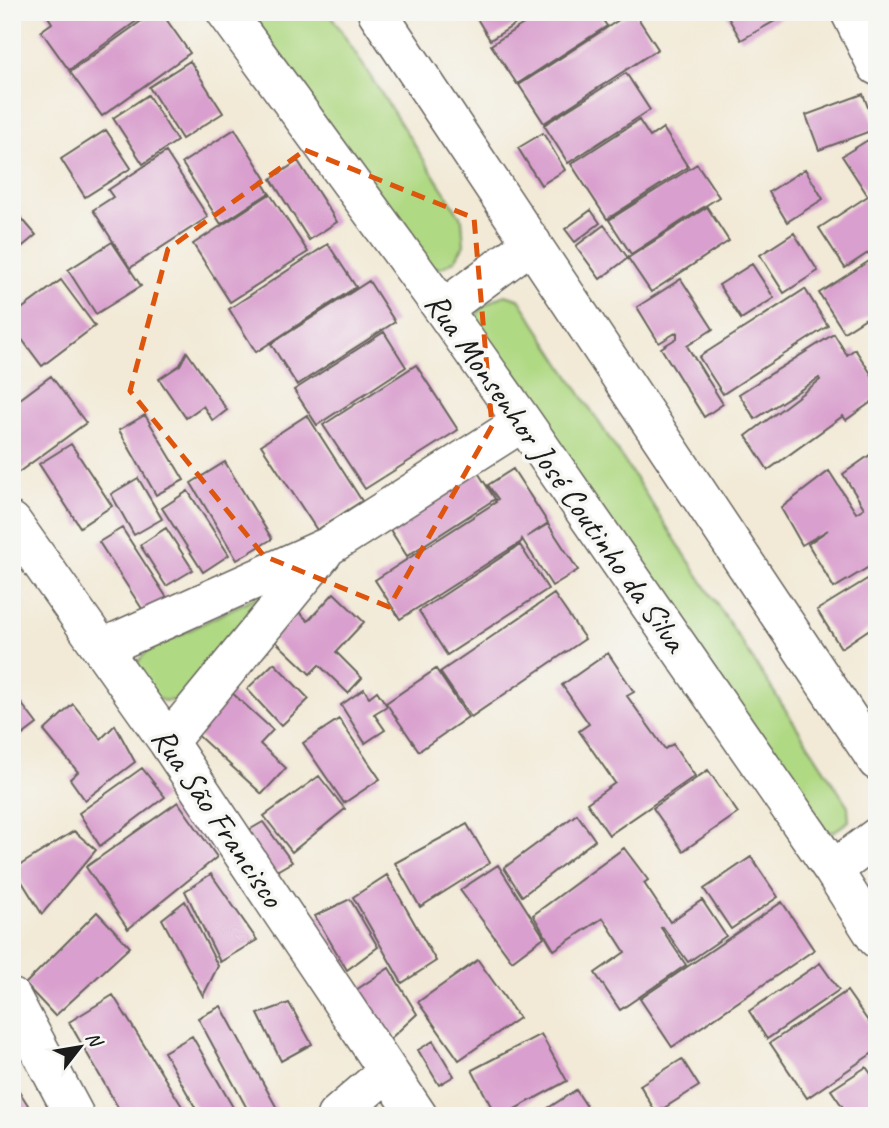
<svg xmlns="http://www.w3.org/2000/svg" width="889" height="1128" font-family="Caveat,sans-serif">
<style>
.green{fill:#b0d984;stroke:#667a50;stroke-width:2}
.building{fill:#d99fce}
.lines{fill:none;stroke-linecap:round;stroke-linejoin:round}
.minor-casing{stroke:#67645d;stroke-width:41}
.minor{stroke:#fff;stroke-width:38}
.marked{fill:none;stroke:#de560d;stroke-width:5;stroke-dasharray:14 9;stroke-linejoin:round}
.labels{text-anchor:middle;dominant-baseline:central;stroke-width:7;stroke-linejoin:round;paint-order:stroke}
.street-label{font-size:33px;fill:#1c1c1c;stroke:#f6f6f2}
</style>
<rect width="100%" height="100%" fill="#f6f6f2"/>
<filter id="ink" filterUnits="userSpaceOnUse"><feTurbulence type="fractalNoise" baseFrequency=".0143" numOctaves="2"/><feDisplacementMap in="SourceGraphic" scale="14" xChannelSelector="R" yChannelSelector="G"/><feConvolveMatrix kernelMatrix="1 2 1 2 8 2 1 2 1" color-interpolation-filters="sRGB"/></filter>
<filter id="wash" filterUnits="userSpaceOnUse"><feTurbulence type="fractalNoise" baseFrequency=".00686" numOctaves="4" result="noise"/><feDisplacementMap in="SourceGraphic" scale="28" xChannelSelector="R" yChannelSelector="G"/><feGaussianBlur stdDeviation="1.57" result="paint"/><feColorMatrix in="noise" values="0 0 0 0 0 0 0 0 0 0 0 0 0 0 0 0 0 1.4 0 .05"/><feComposite in="paint" operator="in"/></filter>
<g filter="url(#wash)">
<rect width="100%" height="100%" fill="#f2ead7"/>
<!-- green -->
<path class="green" d="M238,12H329L462,219L464,245L455,260L441,268L424,266Z
M505,295L519,299L848,806L849,821L833,832H818L472,332C475,309 484,304 505,295Z
M279,585L179,700L164,701L145,693L136,664L146,652Z"/>
<g id="blocks">
<!-- building -->
<path class="building" d="M45,12H149L69,70L41,31L52,23Z
M154,12H161L190,53L102,116L70,72Z
M473,12H535L490,40Z
M542,12H597L607,26L517,84L491,45Z
M631,12H634L658,49L544,123L519,85Z
M725,12H791L741,40Z
M190,61L223,113L182,139L149,87Z
M626,73L650,110L568,163L544,125Z
M863,94L876,129L819,150L806,115Z
M148,95L177,141L143,164L113,118Z
M639,120L650,137L663,128L688,167L607,219L571,164Z
M235,129L266,179L262,182L269,193L221,224L182,163Z
M106,130L131,168L85,197L61,159Z
M543,133L565,170L541,185L518,148Z
M868,140L877,153V247L845,268L819,228L868,196L842,156Z
M166,152L208,217L130,268L93,210L113,197L108,190Z
M298,161L337,222L309,240L271,179Z
M697,164L719,197L631,254L609,220Z
M805,169L823,199L787,222L769,192Z
M270,194L308,252L230,302L193,244Z
M12,207L36,235L12,255Z
M707,207L729,241L651,292L628,258Z
M591,210L600,223L575,242L565,229Z
M604,225L628,258L600,279L576,246Z
M794,233L818,271L784,293L760,255Z
M112,242L141,286L96,314L68,270Z
M328,244L356,287L256,352L229,309Z
M877,256V311L844,332L819,293Z
M752,264L774,298L741,319L719,285Z
M681,279L713,329L687,346L723,404L704,417L661,348L677,338V332L659,343L637,307Z
M61,280L95,326L42,366L12,326V316Z
M369,281L395,322L297,385L271,344Z
M805,289L828,326L723,394L699,357Z
M384,332L406,367L317,425L294,390Z
M834,334L847,355L855,349L877,383V398L846,420L843,416L768,470L746,436L820,380L819,378L755,419L739,394Z
M187,352L227,410L213,421L203,406L186,418L159,379L180,365Z
M416,365L458,430L365,489L323,425Z
M51,376L86,423L12,477V405Z
M145,415L184,480L156,495L119,430Z
M307,415L362,501L317,530L261,445Z
M71,444L112,506L80,527L39,464Z
M877,450V562L834,588L808,544L828,530L802,545L781,508L829,471L856,513L864,508L843,474Z
M225,462L272,539L237,560L191,483Z
M513,469L548,523L527,537L548,524L578,570L552,586L522,539L521,542L400,619L375,580L496,502L495,501L498,499L488,485Z
M477,471L495,499L407,556L389,528Z
M138,478L162,519L134,535L111,494Z
M188,491L229,555L203,572L162,508Z
M122,528L169,601L146,615L99,542Z
M166,528L193,570L166,586L140,545Z
M520,545L548,589L447,655L419,611Z
M877,573V624L841,648L817,610Z
M334,593L364,622L336,652L362,678L348,693L319,665L310,674L273,639L299,612L308,621Z
M554,594L585,639L471,717L440,672Z
M608,653L634,692L627,696L665,749L673,744L695,776L609,835L587,803L615,783L579,731L589,724L562,685Z
M274,663L309,699L281,726L247,689Z
M436,669L468,717L419,751L386,703Z
M364,689L369,697L377,691L387,706L374,714L385,730L365,743L341,705Z
M12,691L37,724L12,743Z
M230,691L273,730L260,744L286,768L262,794L193,731Z
M73,704L101,739L115,725L135,762L85,800L70,779L78,772L44,731Z
M339,719L380,779L344,803L303,743Z
M142,768L165,797L100,846L79,813Z
M708,770L738,813L683,851L653,808Z
M319,776L345,809L292,852L264,816Z
M178,802L217,857L128,929L86,867Z
M577,814L595,840L522,896L504,868Z
M263,822L292,862L268,876L242,834Z
M467,824L490,863L420,907L395,863Z
M74,831L96,850L42,914L14,869Z
M624,848L648,880L644,883L670,922L702,900L726,936L688,962L663,927L661,928L686,965L620,1010L595,973L625,952L603,918L554,950L533,915Z
M751,857L778,897L731,929L704,889Z
M498,865L544,937L512,961L460,890Z
M211,874L257,940L220,962L185,891Z
M387,875L436,961L402,983L353,897Z
M350,899L378,947L347,970L315,916Z
M185,901L218,966L203,996L162,919Z
M782,902L814,950L672,1047L640,999Z
M97,912L130,947L55,1016L25,984Z
M478,960L519,1018L459,1060L418,1002Z
M820,963L839,990L767,1039L749,1011Z
M389,968L417,1014L389,1040L356,990Z
M847,991L877,1034V1050L807,1098L770,1043Z
M113,995L188,1116H123L69,1022Z
M289,1003L312,1044L281,1061L258,1014Z
M221,1006L279,1112L262,1116H251L198,1018Z
M541,1034L567,1081L502,1116H496L472,1070Z
M192,1036L238,1116H200L164,1052Z
M433,1041L454,1076L439,1085L418,1050Z
M682,1059L699,1086L656,1113L640,1085Z
M866,1067L877,1082V1116H849L831,1090Z
M12,1080L35,1116H12Z
M576,1090L593,1116H536Z"/>
</g>
</g>
<g filter="url(#ink)">
<use href="#blocks" fill-opacity="0" stroke="#67645d" stroke-width="2"/>
<g class="lines">
<!-- minor casing -->
<g class="minor-casing">
<path id="minor" d="M226,12L443,309L523,422L833,870L877,939
M377,12L877,761
M850,12L877,66
M443,309L532,243
M12,522L168,742L418,1116
M102,648L329,546L523,422
M168,742L323,553
M833,870L877,837
M12,998L75,1116
M336,1116L388,1071"/>
</g>
<!-- minor -->
<use href="#minor" class="minor"/>
</g>
</g>
<!-- marked area -->
<path class="marked" d="M305,150L474,218L492,426L389,607L264,556L130,391L168,249Z"/>
<g class="labels">
<!-- street labels -->
<g class="street-label">
<text transform="translate(556 472) rotate(55)">Rua Monsenhor José Coutinho da Silva</text>
<text transform="translate(218 817) rotate(56)">Rua São Francisco</text>
</g>
</g>
<!-- margin -->
<rect width="889" height="1128" fill="none" stroke="#f6f6f2" stroke-width="42"/>
<!-- north arrow -->
<g transform="translate(80 1047) rotate(59)" stroke="#f6f6f2" stroke-width="5" paint-order="stroke">
<path d="M0-5L12 26L0 18L-12 26Z" fill="#1c1c1c"/>
<text y="-10" font-size="19" font-weight="bold" text-anchor="middle" fill="#1c1c1c">N</text>
</g>
</svg>
